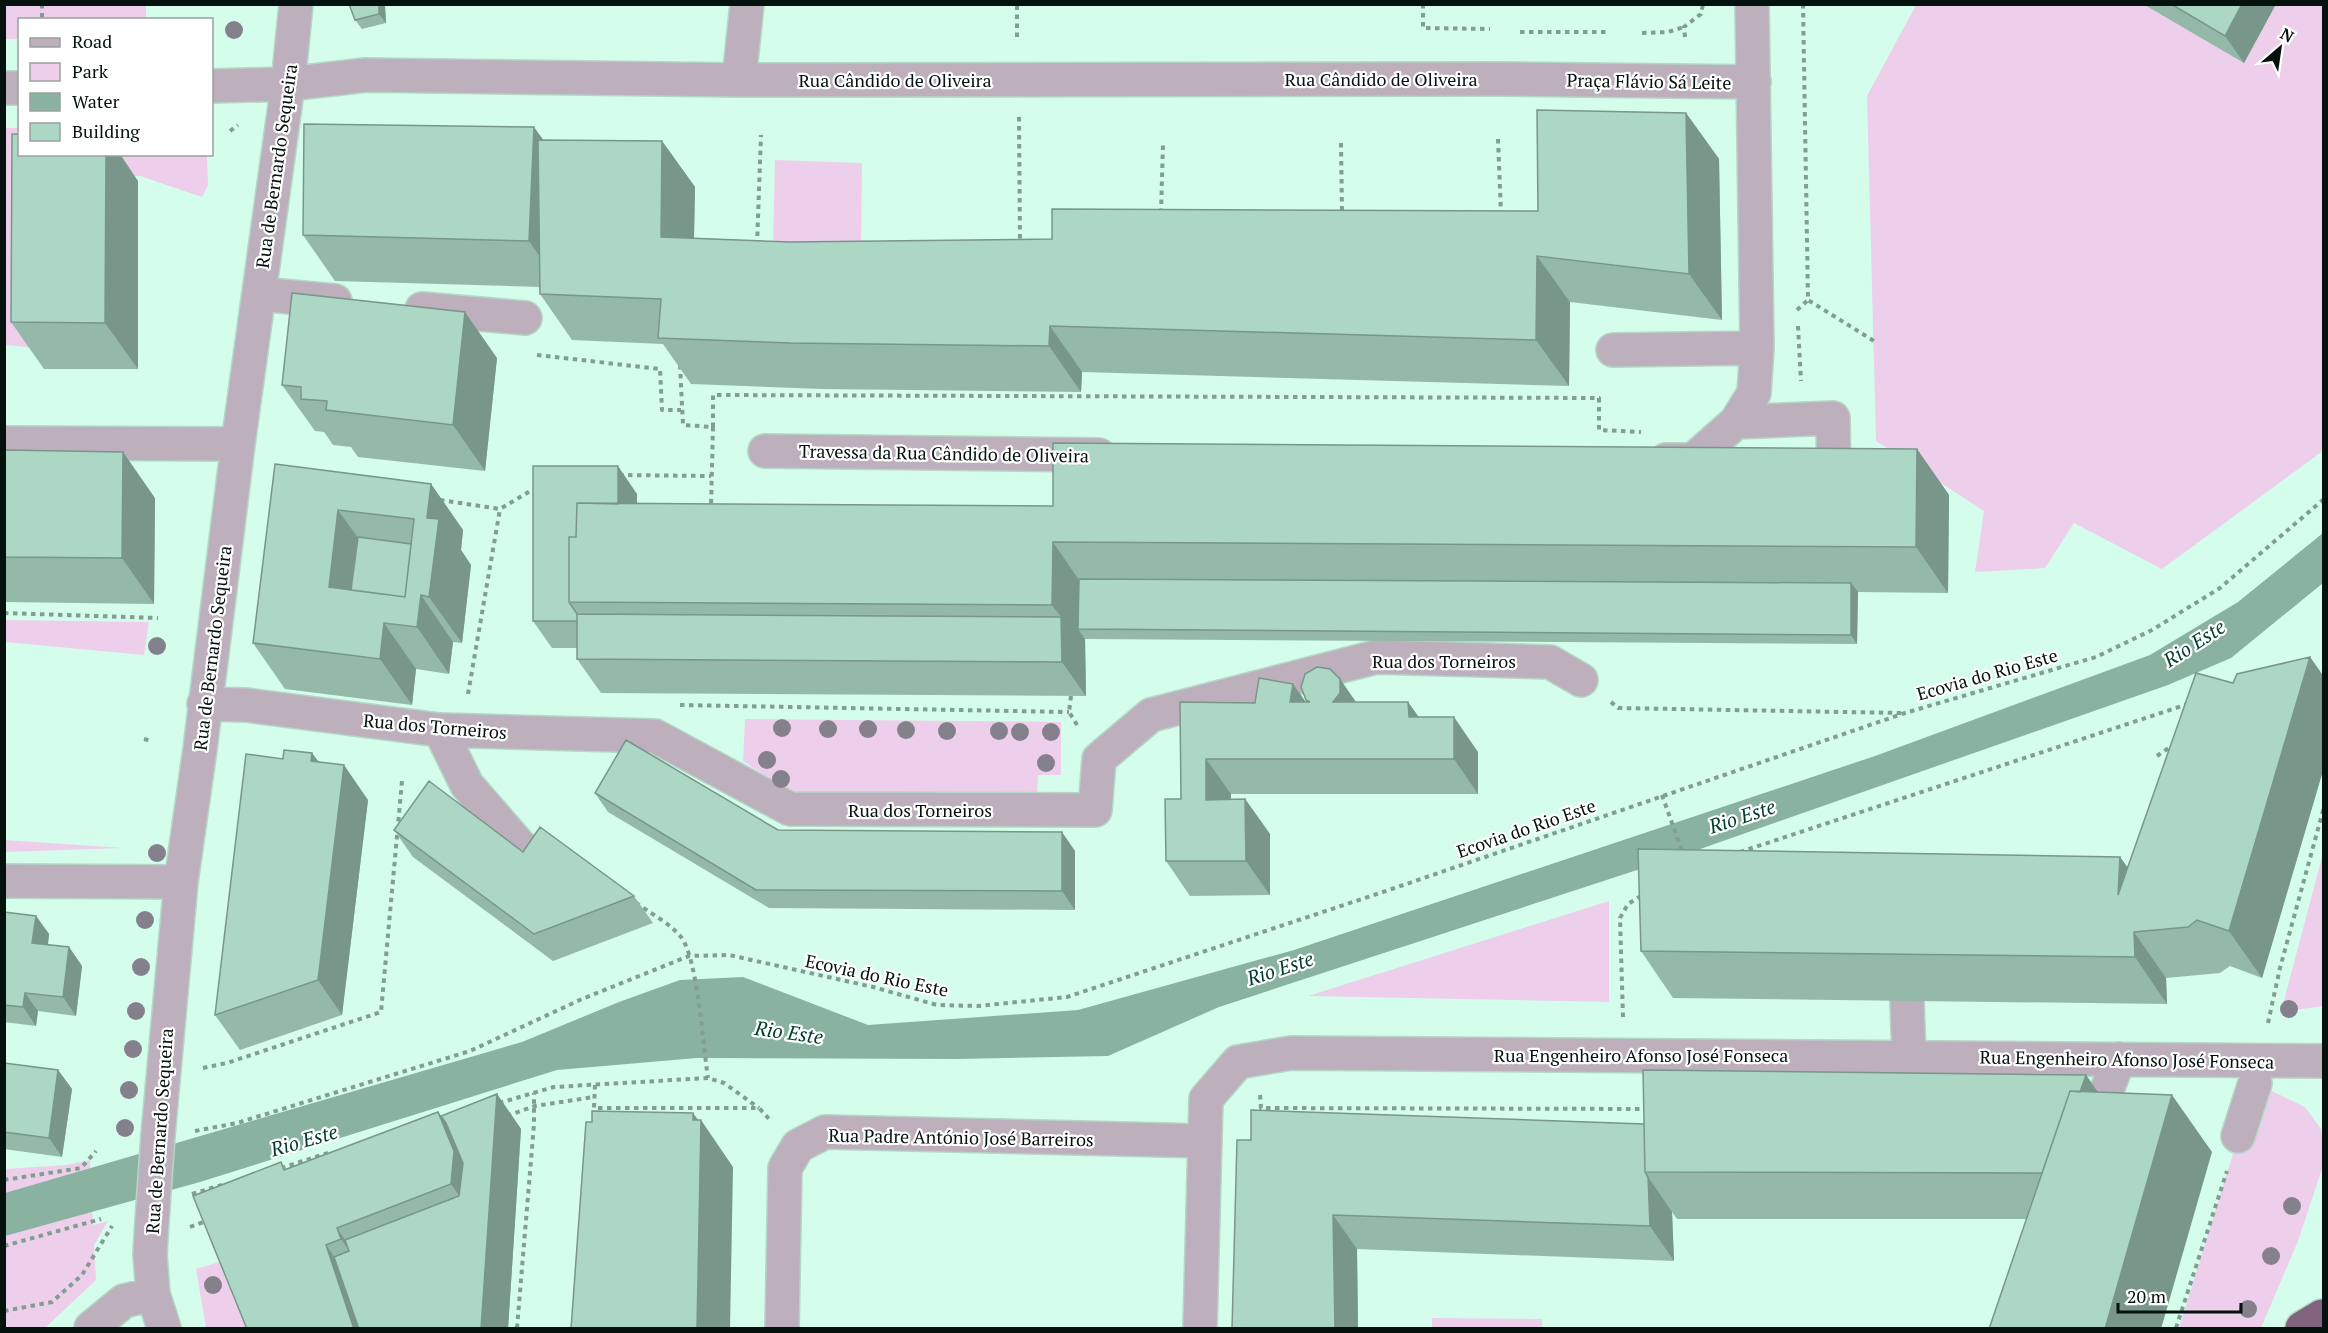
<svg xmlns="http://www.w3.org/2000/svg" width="2328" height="1333" font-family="'PT Serif',serif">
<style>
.green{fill:#eecfeb}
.water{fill:#89b2a1}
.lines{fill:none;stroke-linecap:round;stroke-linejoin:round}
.minor-casing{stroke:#b4d7c7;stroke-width:36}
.highway-casing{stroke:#b4d7c7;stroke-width:36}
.path{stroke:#819e91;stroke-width:4;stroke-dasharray:4.5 4.5;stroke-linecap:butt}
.minor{stroke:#bdafbc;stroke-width:33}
.highway{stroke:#80647d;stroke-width:33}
.minor-bridge-casing{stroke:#b4d7c7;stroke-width:36;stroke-linecap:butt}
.minor-bridge{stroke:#bdafbc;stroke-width:33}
.tree{fill:#84818c}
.wall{fill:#94b9a9}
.shaded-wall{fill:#78968a}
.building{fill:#acd7c5;stroke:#78968a;stroke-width:1.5;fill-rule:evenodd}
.labels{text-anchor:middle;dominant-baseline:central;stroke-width:4.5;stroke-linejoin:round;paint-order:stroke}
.street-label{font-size:18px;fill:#04110c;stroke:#fff}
.water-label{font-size:20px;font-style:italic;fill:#013d2c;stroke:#fff}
</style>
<rect width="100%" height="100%" fill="#d5fdeb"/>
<!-- green -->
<path class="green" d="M5,4L146,5V19L20,20L19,39H5Z
M1916,5H2323L2324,447L2320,453L2162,569L2074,523L2045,568L1975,572L1984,511L1876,441L1867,96Z
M4,128H19L20,154L207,155L208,185L202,197L140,176H38L37,348L5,345Z
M775,160L862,163L861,247L773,245Z
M5,620L149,622L144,655L5,642Z
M745,719L1061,722V775H1038L1037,797L796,796L743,761Z
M5,840L123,848L5,852Z
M2323,853V1006L2281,1012Z
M1609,901V1002L1308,996Z
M2255,1083L2305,1107L2321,1129L2323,1142V1166L2298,1241L2261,1328H2179Z
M90,1160L93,1225L108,1221L94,1245L96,1280L45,1328H5V1169L66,1165Z
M219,1262L246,1328H206L196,1269Z
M1432,1318L1542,1319V1328H1432Z"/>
<!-- water -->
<path class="water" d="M2323,533V583L2231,658L2168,685L1683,855L1219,1007L1108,1056L957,1059L697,1058L557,1070L200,1182L5,1236V1193L522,1042L619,1002L680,980L743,977L868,1025L1078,1010L1294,950L1875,756L2150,655L2238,602Z"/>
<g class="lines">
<!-- minor casing -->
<g class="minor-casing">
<path id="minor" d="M739,80L747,4
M212,86L288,84L366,75L739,80L1502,79L1754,82
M4,88H20
M259,294L335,301
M422,309L525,318
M1613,350L1757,348
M1736,422L1833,418L1834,485
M4,443L238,444
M765,451L1099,455
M1666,460H1693L1736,422L1754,393L1757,348L1752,4
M204,704L246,705L440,730L655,736L790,809L1095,810L1099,759L1151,715L1376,657L1550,662L1581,680
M440,730L467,785L520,846L546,865
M4,881L181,882
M1907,1001L1909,1057
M2096,1118L2119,1059
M158,1135L181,882L200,749L238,444L288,84L296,4
M2238,1136L2255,1083
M152,1221L150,1254L153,1294L164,1328
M91,1328L124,1301L153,1294
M782,1328L785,1168L798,1146L825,1132L1205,1141
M1200,1328L1206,1099L1238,1062L1291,1053L2324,1061"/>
</g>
<!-- highway casing -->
<g class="highway-casing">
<path id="highway" d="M2302,1328L2322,1316"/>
</g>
<!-- path -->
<path class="path" d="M42,4V20
M1423,4V28L1490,29
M1803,4L1808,300L1874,341
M1520,32H1607
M1642,33L1668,32L1684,27
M1017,37V4
M1685,37L1684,27L1701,14L1703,4
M1019,117L1020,242
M230,131L238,125
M1498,139L1501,213
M1341,143L1342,213
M1161,213L1163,144
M757,245L761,135
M1797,310L1808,300
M1798,326L1801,381
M537,355L660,369L662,410H681
M680,365L683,425L713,427L711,507
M713,427V395L1599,398V430L1641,432
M619,475L711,476
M440,500L500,509L537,487
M4,613L158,618
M468,694L500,509
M1071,696L1069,712L1079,728
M1611,702L1618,708L1901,713
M680,705L1069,712
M144,739L152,741
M2157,756L2173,745
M1662,795L1683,854
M1740,852L2188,704
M636,903C649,912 672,925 681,937C698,959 703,1047 708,1078
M1623,1017L1620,918L1628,904L1641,896
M2268,1023L2280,968L2324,807
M203,1068L227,1063L381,1012L402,781
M595,1085L594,1108H759L771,1121
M1260,1095L1261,1108L1648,1109
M499,1103L554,1087L708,1078L724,1083L759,1108
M507,1116L535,1106L594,1097
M195,1131L237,1123L470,1051L582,999L689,956L729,955L873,987L937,1005L978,1006L1067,997L1383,892L1905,713L2096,657L2152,630L2220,588L2324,499
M281,1168L328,1153
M4,1180L81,1168L96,1151
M192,1194L225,1184
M190,1227L206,1221
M4,1246L101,1219
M4,1311L52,1302L82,1275L112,1226
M517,1328L534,1124V1093
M2176,1328L2227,1171"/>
<!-- minor -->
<use href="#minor" class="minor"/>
<!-- highway -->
<use href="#highway" class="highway"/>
<!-- minor-bridge casing -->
<g class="minor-bridge-casing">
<path id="minor-bridge" d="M152,1221L158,1135"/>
</g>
<!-- minor-bridge -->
<use href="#minor-bridge" class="minor-bridge"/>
</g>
<!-- trees -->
<g class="tree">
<circle cx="234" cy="30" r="9"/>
<circle cx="157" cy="646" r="9"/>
<circle cx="782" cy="728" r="9"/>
<circle cx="828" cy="729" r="9"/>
<circle cx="868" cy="729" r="9"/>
<circle cx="906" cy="730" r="9"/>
<circle cx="947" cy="731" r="9"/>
<circle cx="999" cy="731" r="9"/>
<circle cx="1020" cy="732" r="9"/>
<circle cx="1051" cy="732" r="9"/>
<circle cx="767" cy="760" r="9"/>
<circle cx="1046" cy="763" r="9"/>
<circle cx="781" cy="779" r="9"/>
<circle cx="157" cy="853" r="9"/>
<circle cx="145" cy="920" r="9"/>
<circle cx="141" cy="967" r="9"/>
<circle cx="2289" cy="1009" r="9"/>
<circle cx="136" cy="1011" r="9"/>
<circle cx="133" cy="1049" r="9"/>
<circle cx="129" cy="1090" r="9"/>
<circle cx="125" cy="1128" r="9"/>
<circle cx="2292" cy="1206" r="9"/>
<circle cx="2271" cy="1256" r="9"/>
<circle cx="213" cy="1285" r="9"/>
<circle cx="2248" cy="1309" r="9"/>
</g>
<!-- wall -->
<path class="wall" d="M2143,4H2276L2244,63Z
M385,6L386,23L362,29L355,20Z
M1686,113L1719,159L1722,320L1570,302L1569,386L1082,372L1081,392L822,389L691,384L663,344L572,340L540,294V287L335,281L303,235L543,140L662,141L695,187L694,238L790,242L1052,239L1538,211Z
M138,181V369H44L11,322Z
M497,358L485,471L358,457L351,447L333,445L324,432L315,431L282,385Z
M1917,449L1949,495L1948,593L1858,592L1857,644L1085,639L1086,696L601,693L577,659V648H552L533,621L637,494V504L1053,506Z
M4,450L155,498L154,604L4,602Z
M275,464L431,484L463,530L461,550L471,565L462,643L453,642L449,674L416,669L412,705L285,689L253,643Z
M2310,657L2324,677V767L2262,978L2230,966L2220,973L2166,978L2167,1004L1673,998L1641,951L2120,857L2128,868L2233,683Z
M1340,679L1356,702H1408L1419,717L1478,752V794H1231V800L1245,799L1270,834V895L1190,896L1166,861L1181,799L1180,702H1307L1306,700Z
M312,753L319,762L368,800L342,1015L240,1050L215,1015L283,759Z
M595,793L778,830L1075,851V910L769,908L608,812Z
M394,830L523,852L634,896L653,923L553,961L413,857Z
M4,912L36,916L49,934L48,945L69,947L82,966L76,1016L38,1011L36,1026L4,1022Z
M4,1063L58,1070L72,1089L62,1157L4,1149Z
M2086,1075L2098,1092L2212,1152L2026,1219H1677L1672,1212L1674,1261L1357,1249L1358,1329H1232L1251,1140L1644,1124Z
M497,1094L521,1129L508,1329H247L281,1162L286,1169L438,1112L441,1116Z"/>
<!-- shaded-wall -->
<path class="shaded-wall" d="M379,4H384L385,6L386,23L379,14Z
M2242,4H2276L2244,63L2225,36Z
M1686,113L1719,159L1722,320L1689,274Z
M534,127L567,173L561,287L529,241Z
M662,141L695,187L693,283L661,237Z
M106,154H120L138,181V369L105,323Z
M1537,256L1570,302L1569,386L1536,340Z
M465,312L497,358L485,471L453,425Z
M1050,326L1082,372L1081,392L1049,346Z
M1917,449L1949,495L1948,593L1916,547Z
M123,452L155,498L154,604L122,558Z
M618,466L637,494V549L618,522Z
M431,484L463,530L461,550L471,565L462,643L429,597L427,518Z
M338,510L371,556L363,617L329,587Z
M1053,542L1085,589L1078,629L1085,639L1086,696L1062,662L1061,617L1052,605Z
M1851,583L1858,592L1857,644L1851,635Z
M421,595L453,642L449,674L417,627Z
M384,623L416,669L412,705L380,659Z
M2310,657L2324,677V767L2262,978L2229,931Z
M1340,679L1364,714L1333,702Z
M1293,684L1318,719L1290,702Z
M1408,702L1432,737L1409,717Z
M1454,717L1478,752V794L1454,759Z
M312,753L337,788L311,761Z
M1206,759L1231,794L1230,834L1206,800Z
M344,765L368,800L342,1015L318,980Z
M1245,799L1270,834V895L1246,861Z
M1062,832L1075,851V910L1062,891Z
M2120,857L2153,903L2118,895Z
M36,916L49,934L46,961L32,943Z
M2134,932L2166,978L2167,1004L2135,957Z
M69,947L82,966L76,1016L63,997Z
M25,993L38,1011L36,1026L23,1007Z
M58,1070L72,1089L62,1157L49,1138Z
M2086,1075L2118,1121L2054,1173Z
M497,1094L521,1129L508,1329H481Z
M2172,1095L2212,1152L2161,1329H2105Z
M438,1112L470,1158L484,1231L451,1184Z
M693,1113L701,1124V1120L733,1167L730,1329H697Z
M1648,1177L1672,1212L1674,1261L1650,1226Z
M1333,1215L1357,1249L1358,1329H1335Z
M337,1228L369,1275L374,1286L341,1239Z
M326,1245L359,1292L371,1329H354Z"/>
<!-- building -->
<path class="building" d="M349,4H379V14L355,20Z
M2171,4H2242L2225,36Z
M1537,110L1686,113L1689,274L1537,256L1536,340L1050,326L1049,346L790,343L658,338L661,299L540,294L538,140L662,141L661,237L790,242L1052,239V209L1538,211Z
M304,124L534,127L529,241L303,235Z
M12,134H20V154H106L105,323L11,322Z
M292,293L465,312L453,425L326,410L327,401L301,399V387L282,385Z
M1053,443L1917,449L1916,547L1053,542L1052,605L569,602V537H576L577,503L1053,506Z
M4,450L123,452L122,558L4,557Z
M275,464L431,484L427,518L439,519L429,597L421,595L417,627L384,623L380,659L253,643ZM338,510L414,519L405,597L329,587Z
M533,466H618V504L577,503L576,537H569V602L577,614V621H533Z
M358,537L411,544L405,597L351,590Z
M1079,579L1851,583V635L1078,629Z
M577,614L1061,617L1062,662L577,659Z
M2310,657L2229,931L2197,920L2188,927L2134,932L2135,957L1641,951L1638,849L2120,857L2118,895L2196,673L2233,683L2237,674Z
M1317,667L1330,669L1340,679V693L1333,702H1408L1409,717H1454V759H1206V800L1245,799L1246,861H1166L1165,799H1181L1180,702L1255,703L1259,678L1293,684L1290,702H1310L1306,700L1301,687L1305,674Z
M626,740L778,830L1062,832V891L756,890L595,793Z
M284,750L312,753L311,761L344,765L318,980L215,1015L246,754L283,759Z
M429,781L523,852L540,827L634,896L534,934L394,830Z
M4,912L36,916L32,943L69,947L63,997L25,993L23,1007L4,1005Z
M4,1063L58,1070L49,1138L4,1132Z
M1643,1070L2086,1075L2080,1092L2070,1091L2042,1173L1645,1172Z
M2070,1091L2172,1095L2105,1329H1989Z
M497,1094L481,1329H359L334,1257L349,1251L345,1240L459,1196L463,1163L446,1123L441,1116Z
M1251,1110L1644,1124L1645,1172L1648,1177L1650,1226L1333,1215L1335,1329H1232L1237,1140H1251Z
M592,1111L693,1113V1120H701L697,1329H571L586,1122H592Z
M438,1112L454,1151L451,1184L337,1228L341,1239L326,1245L354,1329H247L193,1196L281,1162L284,1170Z"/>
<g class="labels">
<!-- street labels -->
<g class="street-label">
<text x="1381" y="79">Rua Cândido de Oliveira</text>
<text x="895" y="80">Rua Cândido de Oliveira</text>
<text transform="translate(1649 81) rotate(1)">Praça Flávio Sá Leite</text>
<text transform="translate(276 166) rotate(-82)">Rua de Bernardo Sequeira</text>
<text transform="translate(944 453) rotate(1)">Travessa da Rua Cândido de Oliveira</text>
<text transform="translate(212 648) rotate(-83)">Rua de Bernardo Sequeira</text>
<text x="1444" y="661">Rua dos Torneiros</text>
<text transform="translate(1987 674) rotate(-16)">Ecovia do Rio Este</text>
<text transform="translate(435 726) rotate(5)">Rua dos Torneiros</text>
<text x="920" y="810">Rua dos Torneiros</text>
<text transform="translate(1526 828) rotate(-19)">Ecovia do Rio Este</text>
<text transform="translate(877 975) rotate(12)">Ecovia do Rio Este</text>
<text x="1641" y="1055">Rua Engenheiro Afonso José Fonseca</text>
<text transform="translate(2127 1059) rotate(1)">Rua Engenheiro Afonso José Fonseca</text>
<text transform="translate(159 1131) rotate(-86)">Rua de Bernardo Sequeira</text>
<text transform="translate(961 1137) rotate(1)">Rua Padre António José Barreiros</text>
</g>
<!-- water labels -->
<g class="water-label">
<text transform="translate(2194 643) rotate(-33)">Rio Este</text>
<text transform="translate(1742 816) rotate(-18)">Rio Este</text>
<text transform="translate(1280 968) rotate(-18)">Rio Este</text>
<text transform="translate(789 1032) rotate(8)">Rio Este</text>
<text transform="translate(304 1140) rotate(-16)">Rio Este</text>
</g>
</g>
<!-- border -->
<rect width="2328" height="1333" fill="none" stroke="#04110c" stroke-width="12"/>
<!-- legend -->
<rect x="18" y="18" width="195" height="138" fill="#ffffff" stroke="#9ba09e" stroke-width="1.5"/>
<rect x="30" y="38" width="30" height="9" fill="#bdafbc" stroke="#9ba09e" stroke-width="1.5"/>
<text x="72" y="48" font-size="18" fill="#04110c">Road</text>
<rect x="30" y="63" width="30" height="18" fill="#eecfeb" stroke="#9ba09e" stroke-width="1.5"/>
<text x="72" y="78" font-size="18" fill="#04110c">Park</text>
<rect x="30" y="93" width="30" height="18" fill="#89b2a1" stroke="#9ba09e" stroke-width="1.5"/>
<text x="72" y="108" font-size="18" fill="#04110c">Water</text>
<rect x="30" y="123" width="30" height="18" fill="#acd7c5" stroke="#9ba09e" stroke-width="1.5"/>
<text x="72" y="138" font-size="18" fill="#04110c">Building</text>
<!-- north arrow -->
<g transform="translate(2280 48) rotate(29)" stroke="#ffffff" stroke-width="4.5" paint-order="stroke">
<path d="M0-4.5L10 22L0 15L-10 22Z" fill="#04110c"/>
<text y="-9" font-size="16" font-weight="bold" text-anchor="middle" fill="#04110c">N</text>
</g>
<!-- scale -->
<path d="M2118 1303v9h123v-9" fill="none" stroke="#04110c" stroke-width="3"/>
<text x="2127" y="1303" font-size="18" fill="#04110c" stroke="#ffffff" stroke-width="4.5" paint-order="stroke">20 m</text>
</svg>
